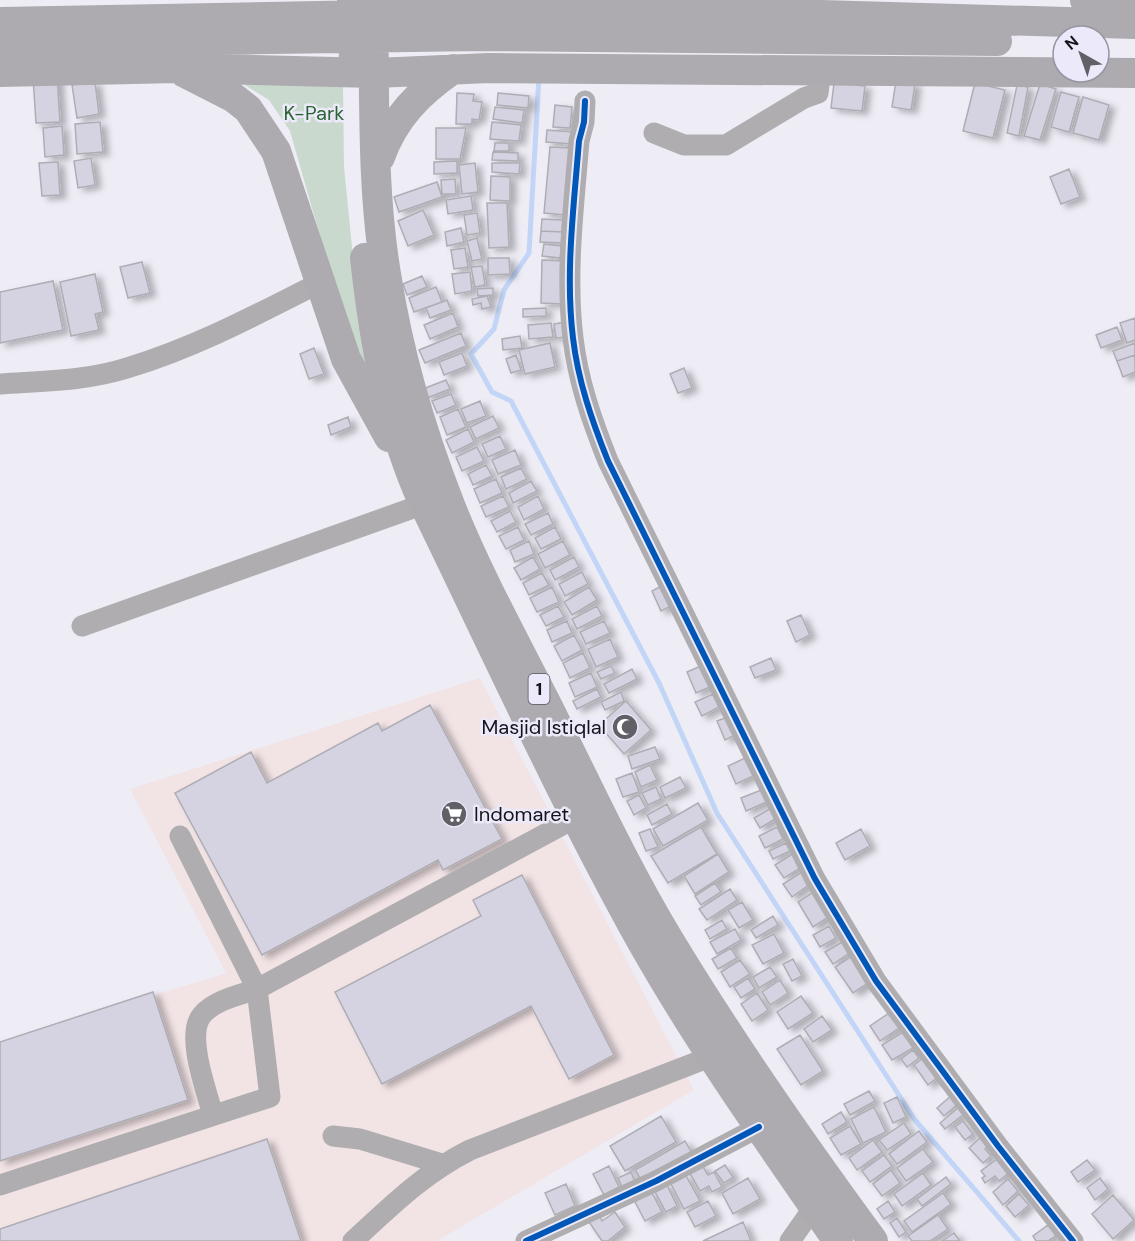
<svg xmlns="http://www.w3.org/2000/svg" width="1135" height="1241" font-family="'DM Sans',sans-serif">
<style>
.industrial{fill:#f2e3e5}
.green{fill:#cad9cd}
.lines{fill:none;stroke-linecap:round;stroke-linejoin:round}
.stream{stroke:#c2d5f7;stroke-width:5}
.building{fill:#d5d3e1;stroke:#aeadb4;stroke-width:1.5;filter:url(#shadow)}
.minor{stroke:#afadaf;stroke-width:21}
.highway{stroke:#adabaf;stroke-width:30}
.cycleway-casing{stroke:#ebe9fa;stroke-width:10}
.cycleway{stroke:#0057b8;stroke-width:6}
.labels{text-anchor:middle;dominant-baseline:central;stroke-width:5;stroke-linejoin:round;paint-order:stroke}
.shield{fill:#ebe9fa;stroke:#55545d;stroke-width:1.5}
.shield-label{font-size:18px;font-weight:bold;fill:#15141a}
.park-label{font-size:20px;fill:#2b6331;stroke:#ebe9fa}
.poi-label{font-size:20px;fill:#15141a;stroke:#ebe9fa;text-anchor:end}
</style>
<defs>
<filter id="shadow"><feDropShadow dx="6" dy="3.5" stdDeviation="3" flood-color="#0004"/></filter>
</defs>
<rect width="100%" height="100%" fill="#eeedf6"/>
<!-- industrial -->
<path class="industrial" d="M480,678L694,1090L437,1241H0V1043L226,973L130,789Z"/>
<!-- green -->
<path class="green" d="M237,80L343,84L344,167L359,317L380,399L342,313L290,131L269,100Z"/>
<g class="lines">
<!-- stream -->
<path class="stream" d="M539,76L529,253L504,290L494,329L471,354L492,392L511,401L659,683L717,813L915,1120L1019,1241"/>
</g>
<!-- building -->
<path class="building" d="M57,75L60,122L36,123L33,77Z
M896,81L915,84L911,110L892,107Z
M95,82L99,114L77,118L72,85Z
M834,83L865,86L862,111L831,108Z
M975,83L1005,90L993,138L963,131Z
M1040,84L1056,89L1040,140L1024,136Z
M1017,85L1028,87L1019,136L1007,133Z
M1061,92L1079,97L1069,132L1051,127Z
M457,93L474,94L473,101L482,102L479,120L472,119V124H456Z
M498,93L529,96L528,108L497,105Z
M1083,97L1109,105L1099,140L1073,133Z
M555,105L572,107L570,128L553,127Z
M495,107L524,110L522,123L493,119Z
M100,122L103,152L77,154L75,124Z
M492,122L521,125L519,141L490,139Z
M62,126L64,155L45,157L43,128Z
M436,128H466L460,159H436Z
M547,130L574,132L573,144L546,142Z
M495,143H509V151H494Z
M550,147L571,148L565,215L544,213Z
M493,152L518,153V161L492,160Z
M91,158L95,185L78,188L74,161Z
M457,161V173L434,174V162Z
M58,162L60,195L42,196L39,163Z
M475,163L478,192L462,194L459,165Z
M492,163H520L519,174L492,172Z
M1069,169L1080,197L1061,204L1050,177Z
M491,176L510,177V201L490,200Z
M455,179L456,194H442L441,180Z
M437,182L442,197L399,212L394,197Z
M471,196L473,210L448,214L446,200Z
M487,203H507L509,247L489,248Z
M423,210L434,235L408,246L398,221Z
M477,213L480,233L467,235L464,215Z
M542,219L563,220L562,232L541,231Z
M461,228L464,242L447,246L445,232Z
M541,231L562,232V243L540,242Z
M477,238L482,259L472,261L467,241Z
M544,244L562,246L560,258L542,256Z
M465,248L468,267L454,269L451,250Z
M488,258H509L510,274L488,275Z
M542,260L564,261L563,304L541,303Z
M142,262L150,293L128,298L120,267Z
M482,266L485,285L475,287L471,267Z
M470,272L472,291L455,294L452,274Z
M95,274L103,312L95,314L99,330L71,336L60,282Z
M422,276L427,287L407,295L403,284Z
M53,281L63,330L0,343V292Z
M436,287L442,302L414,312L409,298Z
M493,288V295L478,296L477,289Z
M487,296L491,307L482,309L481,303L473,305L472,299Z
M447,300L451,310L430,318L426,308Z
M546,308V316L523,317V309Z
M453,313L458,327L430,339L424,325Z
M1135,318V340L1127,343L1120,323Z
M565,322L567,337L556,338L554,324Z
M551,323L553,337L529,339L528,325Z
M1117,327L1122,340L1101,348L1096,335Z
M461,333L466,346L425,363L419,350Z
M520,336L522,348L503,350L502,339Z
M550,343L555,367L525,374L519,350Z
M1135,343V355L1117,361L1113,351Z
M314,348L324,374L309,379L300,354Z
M462,353L467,366L444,375L439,362Z
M516,355L521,370L511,373L506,359Z
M1135,355V372L1123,377L1117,361Z
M684,368L692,388L678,393L670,374Z
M446,380L450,389L427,398L423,389Z
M451,394L456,405L437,413L432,401Z
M480,401L486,416L467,423L461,409Z
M458,409L466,427L447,435L440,417Z
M493,416L499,428L476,439L470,427Z
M348,417L351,427L331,435L328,425Z
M468,429L474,442L452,453L446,440Z
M500,436L506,449L488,457L482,444Z
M477,447L484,461L462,471L456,457Z
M515,450L521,465L498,474L492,460Z
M486,465L492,476L473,485L468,474Z
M521,468L527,479L506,489L501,477Z
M496,479L502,493L480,503L474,489Z
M531,481L537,491L513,503L509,493Z
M503,496L509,507L486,517L481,506Z
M538,496L544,509L524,520L518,507Z
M510,511L516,522L497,532L491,521Z
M548,513L553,524L531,535L525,524Z
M518,527L524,540L506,549L499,536Z
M555,527L561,539L541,549L535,538Z
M529,541L534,554L515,562L510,550Z
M563,541L570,555L545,568L538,554Z
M533,557L540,569L521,580L514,568Z
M574,557L579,567L555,580L550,570Z
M582,572L588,584L565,596L559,584Z
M542,573L549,585L529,595L523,583Z
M663,585L673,605L661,611L652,591Z
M552,587L559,602L537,612L530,598Z
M589,587L597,600L572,615L564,602Z
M558,606L564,617L546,626L540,615Z
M597,606L602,616L577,629L572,619Z
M801,615L810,635L796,642L787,621Z
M567,621L572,633L552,642L547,630Z
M604,621L610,633L586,644L580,632Z
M574,635L582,650L562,661L554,646Z
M610,639L618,657L596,667L588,649Z
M583,653L590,668L570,678L563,663Z
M771,658L776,670L755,678L750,667Z
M611,666L615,673L601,679L597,672Z
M701,666L710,687L696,693L687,672Z
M632,669L637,679L609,693L604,684Z
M591,673L597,687L575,697L569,683Z
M597,689L601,697L577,709L573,701Z
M621,692L624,701L605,710L601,702Z
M713,694L719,707L702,716L695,702Z
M626,701L651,730L624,754L599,725Z
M430,705L502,839L443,870L438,860L262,955L175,793L251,752L267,783L378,723L382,731Z
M730,716L737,734L725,740L717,721Z
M655,747L660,759L632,769L628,756Z
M745,758L753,776L736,784L728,766Z
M650,765L657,780L641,787L635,772Z
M632,773L639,792L623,797L616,779Z
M680,777L686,788L665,798L660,787Z
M656,787L661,799L648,805L642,793Z
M764,789L769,801L746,811L741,798Z
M639,795L646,808L634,815L627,801Z
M698,803L708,820L663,846L653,829Z
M667,804L672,814L652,825L647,815Z
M771,808L777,818L760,828L754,818Z
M701,827L717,854L668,883L651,856Z
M777,827L783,839L765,848L759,836Z
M650,829L658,847L646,851L639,833Z
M861,829L870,846L845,860L836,843Z
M786,843L790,851L773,859L769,851Z
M794,853L802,867L784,878L775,865Z
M718,854L729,872L695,894L684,876Z
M802,872L810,884L792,897L783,884Z
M522,875L614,1055L569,1079L531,1006L382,1084L335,992L481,916L473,900Z
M715,883L721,892L701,905L695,896Z
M730,889L737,900L707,920L699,909Z
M815,891L830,916L813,927L798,902Z
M742,902L753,920L739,928L728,910Z
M773,916L778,925L756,938L751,930Z
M722,920L727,929L710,939L705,930Z
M829,926L836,938L820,947L813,935Z
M735,929L741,940L717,954L710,942Z
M774,934L784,953L763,964L752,945Z
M844,941L851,952L833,964L825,952Z
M731,948L737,958L718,969L712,959Z
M852,956L870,982L853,993L835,967Z
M793,959L802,976L792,981L783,964Z
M740,960L750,974L730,987L721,972Z
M770,967L777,977L759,988L753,977Z
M748,978L755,989L741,998L734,987Z
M780,980L788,993L770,1005L762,992Z
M153,992L188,1100L0,1161V1042Z
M757,993L768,1010L752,1021L741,1004Z
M801,996L813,1013L788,1029L777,1012Z
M892,1011L902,1026L880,1041L870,1026Z
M822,1016L832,1030L813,1042L804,1029Z
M903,1032L913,1048L892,1060L882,1045Z
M800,1035L823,1071L801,1085L777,1049Z
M913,1050L919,1058L907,1067L901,1059Z
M926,1056L939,1076L928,1085L914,1065Z
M869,1091L875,1101L850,1115L844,1104Z
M952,1095L959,1103L944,1116L937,1108Z
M897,1097L906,1117L893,1123L884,1103Z
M874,1107L886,1132L863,1143L851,1119Z
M959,1107L964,1114L945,1129L940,1123Z
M841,1112L847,1122L828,1134L822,1124Z
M661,1116L676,1142L625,1171L610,1146Z
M963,1121L973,1134L965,1140L955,1127Z
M904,1123L911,1134L887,1150L879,1140Z
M850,1126L861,1144L841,1155L830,1138Z
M919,1131L927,1142L897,1164L889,1154Z
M982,1136L990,1144L985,1149L991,1156L983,1163L969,1148Z
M267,1139L301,1241H0V1229Z
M873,1140L882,1152L857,1170L849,1158Z
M685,1141L693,1155L643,1183L635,1170Z
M923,1149L933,1162L906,1181L897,1168Z
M884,1155L892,1166L870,1182L862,1171Z
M1001,1156L1012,1170L999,1181L995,1176L985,1183L982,1178L985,1176L981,1171Z
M1087,1160L1095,1170L1078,1182L1071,1172Z
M702,1165L708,1175L714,1172L722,1187L712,1192L709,1186L700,1191L689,1172Z
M725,1165L733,1177L724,1183L715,1171Z
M609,1166L619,1187L604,1195L593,1174Z
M891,1170L900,1183L882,1196L873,1184Z
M631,1172L635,1182L622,1187L618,1178Z
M923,1173L931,1185L902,1206L894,1194Z
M685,1174L700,1201L684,1209L670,1182Z
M946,1177L951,1184L922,1206L917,1199Z
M748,1178L760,1199L733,1214L722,1193Z
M1100,1178L1108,1189L1095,1200L1087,1188Z
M1008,1179L1018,1191L1003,1205L993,1192Z
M666,1183L677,1206L666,1212L654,1190Z
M566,1184L575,1206L555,1215L545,1193Z
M651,1191L662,1212L645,1221L634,1200Z
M943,1193L951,1204L912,1232L904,1221Z
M1019,1194L1029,1205L1015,1217L1006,1206Z
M1113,1195L1134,1220L1113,1239L1092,1214Z
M708,1201L716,1216L695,1227L687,1212Z
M888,1201L895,1212L884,1219L877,1209Z
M615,1212L625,1227L608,1241H602L589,1222L599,1215L602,1221Z
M938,1215L948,1229L930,1241H912L908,1236Z
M897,1218L906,1232L899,1237L890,1223Z
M743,1222L751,1241H703Z
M1048,1225L1056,1236L1048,1241H1036L1033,1236Z
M954,1233L960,1241H942Z"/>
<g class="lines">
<!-- minor -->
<path class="minor" d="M585,101L584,122L579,141C574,205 565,273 573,338C578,381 592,421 608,461L815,879L876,981L998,1146L1073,1241
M654,133L684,145H726L804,98L818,93L821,71
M0,384C42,381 86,381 127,368C194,348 256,315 319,283
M82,626L424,504
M180,836L257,989C240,995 214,1000 202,1015C185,1035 207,1092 213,1115
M333,1136L360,1139L442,1164
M0,1185L270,1097L257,989L577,817
M353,1241C391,1206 424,1173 470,1150L710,1057
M526,1241L656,1181L759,1127
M790,1241L814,1207"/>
<!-- highway -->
<path class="highway" d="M352,0L354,61
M373,0C375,91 371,184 386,274C398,352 421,431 450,505C477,573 513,638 546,703C586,782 623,864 669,940C732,1044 801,1143 873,1241
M1085,0L1135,1
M0,22L475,13L821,15L1135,24
M0,43L480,36L997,41
M0,72L177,68L375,73L489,68L1135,73
M185,73L234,98L248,109L276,151L346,359L389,437
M380,157C394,117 419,93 453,69
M365,258C374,341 389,428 424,504C495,650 563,800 642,942C701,1046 770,1143 838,1241"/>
<!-- cycleway casing -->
<g class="cycleway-casing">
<path id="cycleway" d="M585,101L584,122L579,141C574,205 565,273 573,338C578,381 592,421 608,461L815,879L876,981L998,1146L1073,1241
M526,1241L656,1181L759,1127"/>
</g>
<!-- cycleway -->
<use href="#cycleway" class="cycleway"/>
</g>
<!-- icons -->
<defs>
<g id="mosque-disc" transform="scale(1.35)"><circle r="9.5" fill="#616067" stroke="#ebe9fa"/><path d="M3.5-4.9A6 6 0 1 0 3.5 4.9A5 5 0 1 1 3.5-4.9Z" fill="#fff"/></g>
<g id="supermarket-disc" transform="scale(1.35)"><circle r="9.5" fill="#616067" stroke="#ebe9fa"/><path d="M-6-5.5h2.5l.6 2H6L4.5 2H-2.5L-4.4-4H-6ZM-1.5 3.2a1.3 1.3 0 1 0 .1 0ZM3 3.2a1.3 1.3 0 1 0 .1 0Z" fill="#fff"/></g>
</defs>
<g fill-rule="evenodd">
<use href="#mosque-disc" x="625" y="727"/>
<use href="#supermarket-disc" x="454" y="814"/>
</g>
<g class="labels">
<!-- shield labels -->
<rect class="shield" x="528.5" y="674" width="21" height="30" rx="4.5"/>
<g class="shield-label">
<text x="539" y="689">1</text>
</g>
<!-- park labels -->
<g class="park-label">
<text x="314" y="113">K-Park</text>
</g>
<!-- poi labels -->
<g class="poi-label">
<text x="606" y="727">Masjid Istiqlal</text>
<text x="474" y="814" text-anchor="start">Indomaret</text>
</g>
</g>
<!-- north arrow -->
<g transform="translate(1081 54) rotate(320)"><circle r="28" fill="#ebe9fa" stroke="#9594a0" stroke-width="1.5"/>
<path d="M0-4.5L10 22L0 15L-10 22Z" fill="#616067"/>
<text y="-9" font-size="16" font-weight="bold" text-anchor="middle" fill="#15141a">N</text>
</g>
</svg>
